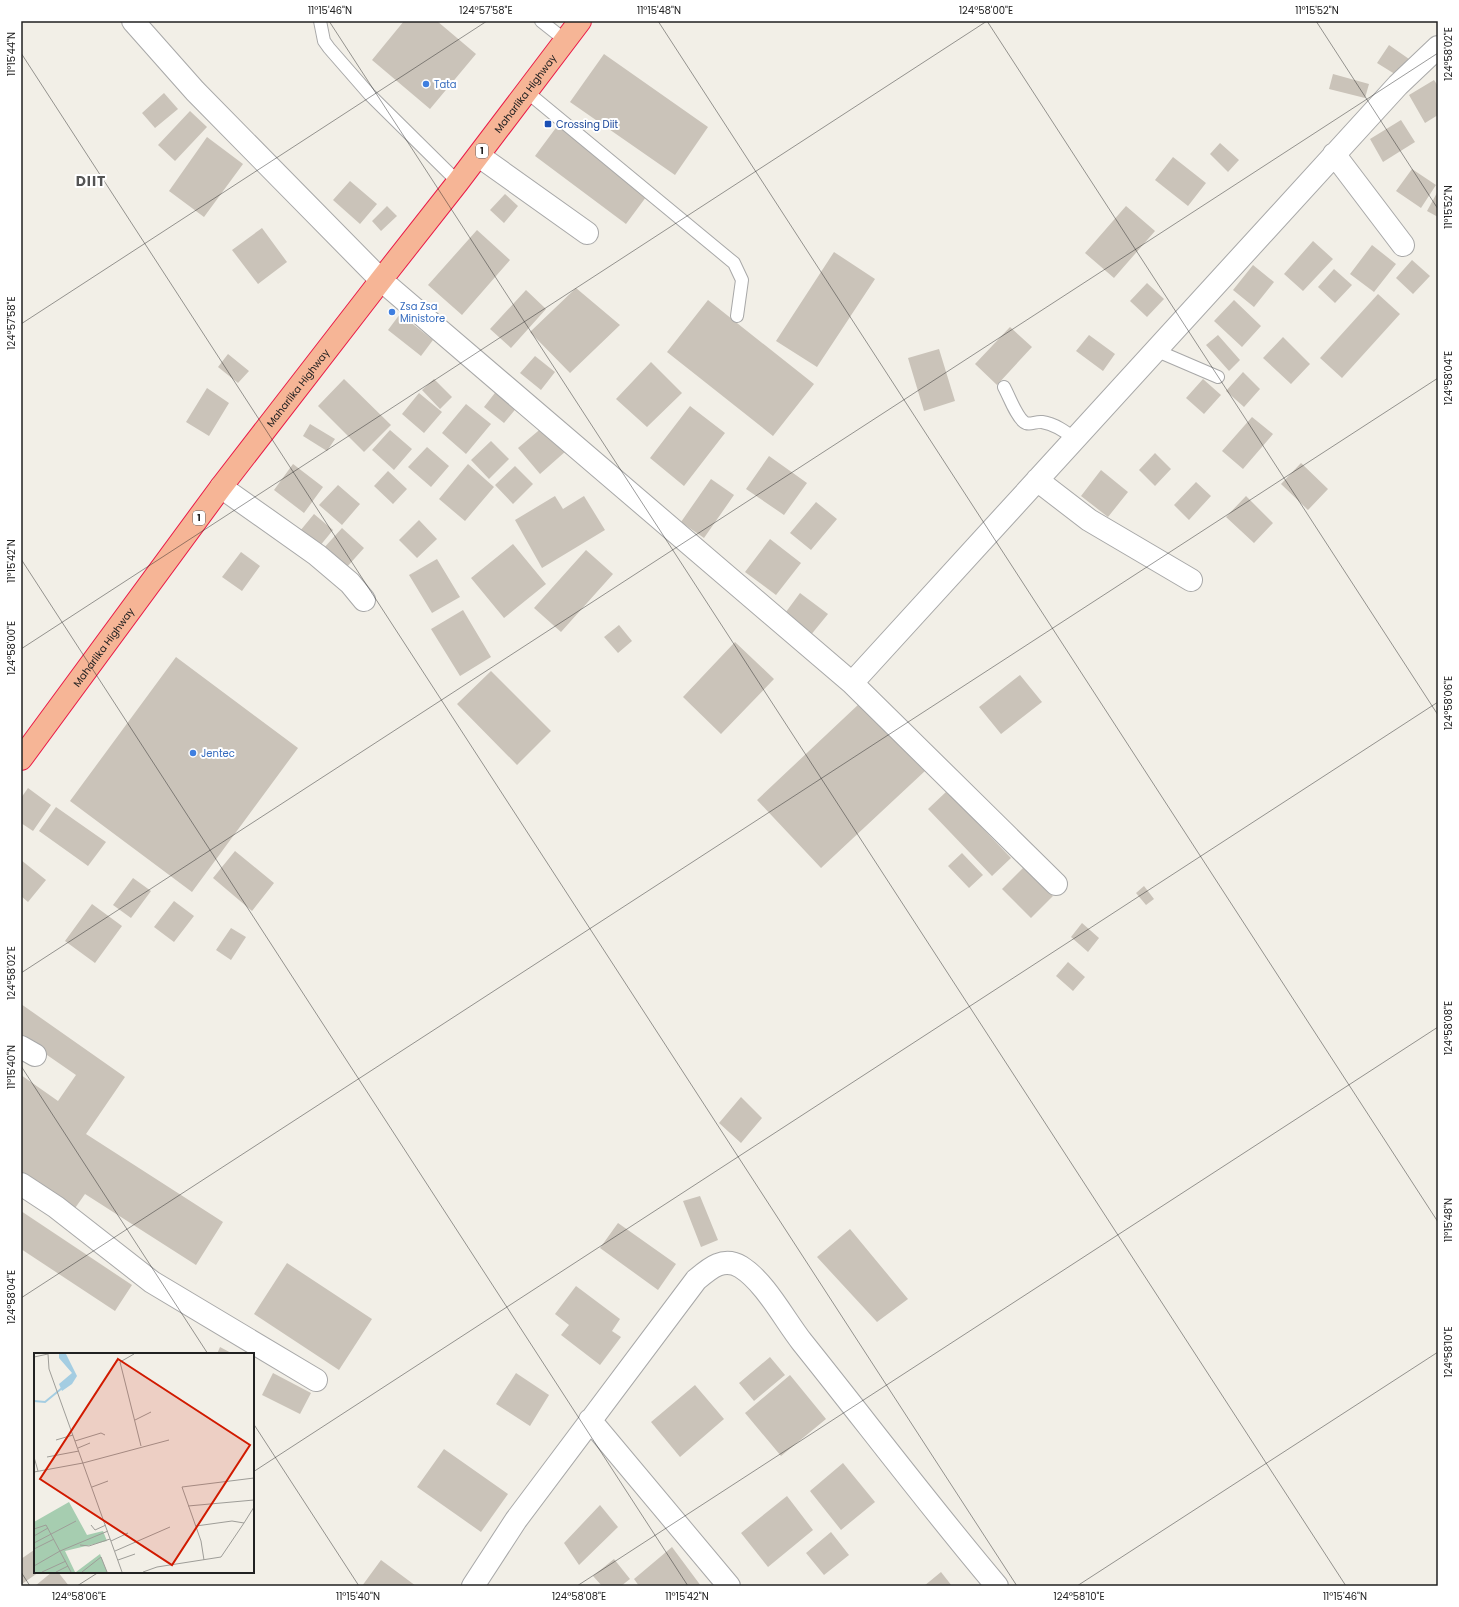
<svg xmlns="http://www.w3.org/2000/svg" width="1459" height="1607" font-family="Poppins,sans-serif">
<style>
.building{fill:#cac3b9}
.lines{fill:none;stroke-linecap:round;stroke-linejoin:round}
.service-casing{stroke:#a8a8a8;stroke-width:14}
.minor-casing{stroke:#a8a8a8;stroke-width:24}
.tertiary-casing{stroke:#a8a8a8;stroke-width:24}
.trunk-casing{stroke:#ea1a47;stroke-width:24}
.service{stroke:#fff;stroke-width:12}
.minor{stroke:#fff;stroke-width:22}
.tertiary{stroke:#fff;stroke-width:22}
.trunk{stroke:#f6b596;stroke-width:22}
.ticks{fill:none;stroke:#212121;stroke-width:1;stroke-opacity:0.45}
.shop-dot{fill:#3f7fe0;stroke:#fff;stroke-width:1.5}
.transit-dot{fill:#1a4fb4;stroke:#fff;stroke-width:1.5}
.labels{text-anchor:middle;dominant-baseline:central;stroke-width:4;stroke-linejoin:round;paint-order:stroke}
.shield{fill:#fff;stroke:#646464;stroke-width:1}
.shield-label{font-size:9px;font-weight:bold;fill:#212121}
.shop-label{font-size:10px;fill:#366cbe;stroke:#fff;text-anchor:start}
.street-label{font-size:10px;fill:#212121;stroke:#fff}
.transit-label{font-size:10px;fill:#164399;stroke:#fff;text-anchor:start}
.district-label{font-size:14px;font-weight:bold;letter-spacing:1px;fill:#545454;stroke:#fff}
.inset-river{fill:none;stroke:#a4cde2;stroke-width:2}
.inset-road{fill:none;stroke:#9e9d98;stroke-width:1}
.view{fill:#d11a00;fill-opacity:0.15;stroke:#d11a00;stroke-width:2}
.inset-edge{fill:none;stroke:#212121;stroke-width:2}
.neatline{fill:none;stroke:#212121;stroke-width:1.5}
.ticks-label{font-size:10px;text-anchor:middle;fill:#212121}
</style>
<rect width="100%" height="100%" fill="#f2efe7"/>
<!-- building -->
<path class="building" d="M404,21H437L476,54L430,109L372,60Z
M1389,45L1409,59L1398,76L1377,63Z
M604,54L708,127L675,175L570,102Z
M1333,74L1369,84L1365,98L1329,89Z
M1434,80L1438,86V115L1425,123L1409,95Z
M164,93L178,109L155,128L142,113Z
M190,111L207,127L175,161L158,145Z
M1401,120L1415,142L1383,162L1370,139Z
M558,125L649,193L626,224L535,156Z
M207,137L243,164L204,217L169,191Z
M1220,143L1239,160L1228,172L1210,154Z
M1173,157L1206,183L1188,206L1155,180Z
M1412,169L1436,185L1421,208L1396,191Z
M350,181L377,204L360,224L333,200Z
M1438,191V217L1427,211Z
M505,194L518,206L504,223L490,210Z
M387,206L397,216L381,231L372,221Z
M1126,206L1155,231L1114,278L1085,253Z
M262,228L287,262L258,284L232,250Z
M477,230L510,260L462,315L428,285Z
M1313,241L1333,259L1303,291L1284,274Z
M1372,245L1396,264L1374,292L1350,274Z
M834,252L875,279L817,367L776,341Z
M1412,260L1430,276L1413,294L1396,278Z
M1253,265L1274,282L1254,307L1233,290Z
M1334,269L1352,285L1335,303L1318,287Z
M1147,283L1164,299L1147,317L1130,301Z
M576,288L620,325L570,373L530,332Z
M526,290L546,309L511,348L490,329Z
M1378,294L1400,314L1342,378L1320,358Z
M708,300L814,384L773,436L667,352Z
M1234,300L1261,326L1242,347L1214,321Z
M400,314L433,340L421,356L388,330Z
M1010,327L1032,347L997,385L975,364Z
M1089,335L1115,354L1103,371L1076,351Z
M1218,335L1240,360L1229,371L1206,345Z
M1283,337L1310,364L1291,384L1263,358Z
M939,349L955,401L924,411L908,358Z
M228,354L249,371L238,383L218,367Z
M535,356L555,372L541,390L520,373Z
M651,362L682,393L647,427L616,399Z
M1243,372L1260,389L1244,407L1226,391Z
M344,379L391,425L364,452L318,406Z
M434,379L452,397L440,409L422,390Z
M1203,379L1221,395L1204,414L1186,398Z
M207,388L229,403L209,436L186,422Z
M498,389L518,406L504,423L484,407Z
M419,393L442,412L424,433L402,414Z
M466,404L491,424L466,454L442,433Z
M690,406L725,433L684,486L650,458Z
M1252,417L1273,434L1243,469L1222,451Z
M310,424L335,439L327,451L303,436Z
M544,426L566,451L540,474L518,448Z
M390,430L412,449L394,470L372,450Z
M491,441L509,459L489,479L471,460Z
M427,447L449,466L431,487L408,467Z
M1155,453L1171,469L1155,486L1139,470Z
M769,456L807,483L784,515L746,489Z
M1301,463L1328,489L1308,510L1281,484Z
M293,464L323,487L304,513L274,490Z
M468,464L494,487L465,521L439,499Z
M515,466L533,484L513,504L495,485Z
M1101,470L1128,492L1108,517L1081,496Z
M388,471L407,489L393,504L374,486Z
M711,479L734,495L704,538L681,522Z
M1196,482L1211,496L1189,520L1174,505Z
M338,485L360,504L342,525L319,505Z
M555,496L563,509L584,496L605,530L542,568L515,520Z
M1246,496L1273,523L1254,543L1226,517Z
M816,502L837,519L811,550L790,533Z
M314,514L333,530L319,547L300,531Z
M419,520L437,539L417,558L399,540Z
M342,528L364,548L346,568L323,549Z
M770,539L801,563L776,595L745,572Z
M513,544L546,584L504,618L471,578Z
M586,550L613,574L561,632L534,608Z
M241,552L260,566L242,591L222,577Z
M437,559L460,597L432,613L409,575Z
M800,593L828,614L810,636L783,616Z
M463,610L491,657L460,676L431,629Z
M619,625L632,641L618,653L604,637Z
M735,642L774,679L721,734L683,697Z
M176,657L298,748L192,892L70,801Z
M491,671L551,731L517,765L457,704Z
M1020,675L1042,702L1001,734L979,707Z
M860,703L925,771L821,868L757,800Z
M28,788L51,805L33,831L21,823V798Z
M947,791L1011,858L992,876L928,809Z
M56,807L106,842L88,866L39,831Z
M235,851L274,883L252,911L213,878Z
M962,853L983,875L969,888L948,866Z
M21,860L46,880L28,902L21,896Z
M1024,867L1053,896L1031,918L1002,889Z
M133,878L151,891L131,918L113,905Z
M1144,886L1154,899L1146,905L1136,893Z
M174,901L194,916L174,942L154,927Z
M92,904L122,926L95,963L65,941Z
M1082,923L1099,938L1088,952L1071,937Z
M231,928L246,937L231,960L216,950Z
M1068,962L1085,977L1073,991L1056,976Z
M21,1004L125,1077L86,1134L223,1222L196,1265L85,1194L73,1211L21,1175V1075L58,1101L76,1075L21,1037Z
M741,1097L762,1118L741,1143L719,1123Z
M700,1196L718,1240L701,1247L683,1201Z
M21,1211L132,1285L115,1311L21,1249Z
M618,1223L676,1264L658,1290L600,1248Z
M850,1229L908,1299L877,1322L817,1257Z
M287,1263L372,1319L339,1370L254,1314Z
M576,1286L620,1319L612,1331L621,1337L600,1365L561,1335L569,1325L555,1314Z
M220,1347L233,1354H217Z
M770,1357L785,1375L754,1401L739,1383Z
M273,1373L311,1393L300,1414L262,1395Z
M516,1373L549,1395L530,1426L496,1404Z
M790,1375L826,1419L781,1456L745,1413Z
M695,1385L724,1419L680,1457L651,1422Z
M444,1449L508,1494L481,1532L417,1487Z
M843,1463L875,1502L841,1530L810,1491Z
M787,1496L813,1530L768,1567L741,1533Z
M600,1505L618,1527L579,1565L564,1543Z
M831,1532L849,1555L824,1575L806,1553Z
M672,1547L701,1586H639L634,1579Z
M34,1550L35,1572H39L22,1584L21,1559Z
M614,1559L630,1579L621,1586H602L593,1576Z
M381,1560L416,1586H362Z
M52,1572H58L69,1586H35Z
M941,1572L952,1586H924Z"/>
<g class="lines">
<!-- service casing -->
<g class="service-casing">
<path id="service" d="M320,21L324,41L329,48L370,95L458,182
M541,21L565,40
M527,92L734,263L742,280L737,316
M1155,350L1218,377
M1004,387C1009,396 1016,416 1024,422C1029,426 1036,421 1042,422C1055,424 1065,431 1075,439"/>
</g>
<!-- minor casing -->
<g class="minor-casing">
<path id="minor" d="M1334,154L1403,245
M479,156L587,233
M381,280L852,683L1056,884
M1037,480L1089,520L1191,580
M221,487L317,555L350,583L364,600
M852,683L1398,85L1438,47
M21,1047L35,1055
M21,1184L56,1207L152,1282L316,1380
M590,1420L729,1586
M473,1586L516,1520L696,1280C709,1269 723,1256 741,1267C765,1282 784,1319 802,1342C867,1423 930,1507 997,1586"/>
</g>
<!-- tertiary casing -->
<g class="tertiary-casing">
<path id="tertiary" d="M133,21L195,91L381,280"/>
</g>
<!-- trunk casing -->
<g class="trunk-casing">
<g id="trunk">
<path id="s1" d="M21,759L221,487L381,280L458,182L580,21"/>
</g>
</g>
<!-- service -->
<use href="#service" class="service"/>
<!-- minor -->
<use href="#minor" class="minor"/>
<!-- tertiary -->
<use href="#tertiary" class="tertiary"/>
<!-- trunk -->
<use href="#trunk" class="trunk"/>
</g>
<!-- ticks -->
<path class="ticks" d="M329,21L1346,1586M658,21L1438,1222M987,21L1438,715M1316,21L1438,209M21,53L1017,1586M21,324L487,21M21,559L688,1586M21,649L987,21M21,973L1438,53M21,1066L208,1354M21,1298L1438,378M253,1423L359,1586M253,1472L1438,702M21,1572L30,1586M77,1586L99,1572M577,1586L1438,1027M1077,1586L1438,1352"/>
<!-- markers -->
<g class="shop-dot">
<circle cx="426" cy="84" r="4"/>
<circle cx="392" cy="312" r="4"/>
<circle cx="193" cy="753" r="4"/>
</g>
<rect class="transit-dot" x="544" y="120" width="8" height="8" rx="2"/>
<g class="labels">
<!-- shield labels -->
<g class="shield">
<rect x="476" y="144" width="12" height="14" rx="3"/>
<rect x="193" y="511" width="12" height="14" rx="3"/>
</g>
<g class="shield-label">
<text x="482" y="151">1</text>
<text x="199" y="518">1</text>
</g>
<!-- shop labels -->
<g class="shop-label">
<text x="434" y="84">Tata</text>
<text x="400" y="306">Zsa Zsa<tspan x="400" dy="12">Ministore</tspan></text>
<text x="201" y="753">Jentec</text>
</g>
<!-- street labels -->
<g class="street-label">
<text stroke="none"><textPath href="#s1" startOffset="835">Maharlika Highway</textPath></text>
<text stroke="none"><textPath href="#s1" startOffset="463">Maharlika Highway</textPath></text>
<text stroke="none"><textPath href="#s1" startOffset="139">Maharlika Highway</textPath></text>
</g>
<!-- transit labels -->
<g class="transit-label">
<text x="556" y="124">Crossing Diit</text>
</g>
<!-- district labels -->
<g class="district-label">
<text x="91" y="181">DIIT</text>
</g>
</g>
<!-- overview -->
<g transform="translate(34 1353)">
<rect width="220" height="220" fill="#f2efe7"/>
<path d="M35,149L53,182L69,178L73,188L31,198L41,219H0V169ZM66,201L73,219H42Z" fill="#a6cdb0"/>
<path d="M25,1H32L43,23L38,31L28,38L25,31L38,20L25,5Z" fill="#a4cde2"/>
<path class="inset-river" d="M0,48L11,49L33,31"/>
<path class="inset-road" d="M14,1L15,16L88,219M100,1L86,9L107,93M0,4L14,1M101,67L117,59M22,87L39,82M41,88L67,80L71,82M44,95L56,90M0,104L4,118M13,104L45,98M0,119L49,110L135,87M58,134L74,128M154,153L220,147M57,172L61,177L72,172M162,173L198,168L210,170L220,154M0,176L12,172L37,219M0,183L14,175M77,188L94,180M0,190L42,168M46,192L55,193L76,186M0,196L20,186M81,198L136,174M84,207L101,201M170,207L167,188L148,134L220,125M0,213L26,198L74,178M8,219L32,208M22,219L34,213M48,219L67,204L73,219M109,219L123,214L187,204L210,170"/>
<path class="view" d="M84,6L216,92L138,212L6,126Z"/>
<rect width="220" height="220" class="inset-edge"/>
</g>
<!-- border -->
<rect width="1459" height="1607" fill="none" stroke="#ffffff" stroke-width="44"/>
<rect x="22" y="22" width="1415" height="1563" class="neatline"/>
<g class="ticks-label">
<text x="330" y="14">11°15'46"N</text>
<text x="486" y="14">124°57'58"E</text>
<text x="659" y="14">11°15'48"N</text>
<text x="986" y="14">124°58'00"E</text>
<text x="1317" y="14">11°15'52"N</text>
<text transform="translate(1448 54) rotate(-90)" y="4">124°58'02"E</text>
<text transform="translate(11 54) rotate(-90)" y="4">11°15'44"N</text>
<text transform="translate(1448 207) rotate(-90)" y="4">11°15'52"N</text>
<text transform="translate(11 323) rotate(-90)" y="4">124°57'58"E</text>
<text transform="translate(1448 378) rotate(-90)" y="4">124°58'04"E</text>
<text transform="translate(11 561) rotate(-90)" y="4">11°15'42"N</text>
<text transform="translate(11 648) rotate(-90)" y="4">124°58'00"E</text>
<text transform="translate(1448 703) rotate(-90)" y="4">124°58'06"E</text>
<text transform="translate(11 973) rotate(-90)" y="4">124°58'02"E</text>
<text transform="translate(1448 1028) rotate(-90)" y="4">124°58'08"E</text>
<text transform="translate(11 1067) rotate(-90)" y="4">11°15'40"N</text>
<text transform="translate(1448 1220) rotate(-90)" y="4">11°15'48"N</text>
<text transform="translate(11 1297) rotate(-90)" y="4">124°58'04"E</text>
<text transform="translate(1448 1352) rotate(-90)" y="4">124°58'10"E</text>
<text x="79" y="1600">124°58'06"E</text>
<text x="358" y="1600">11°15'40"N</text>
<text x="579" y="1600">124°58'08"E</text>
<text x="687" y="1600">11°15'42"N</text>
<text x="1079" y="1600">124°58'10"E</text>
<text x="1345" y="1600">11°15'46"N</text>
</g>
</svg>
